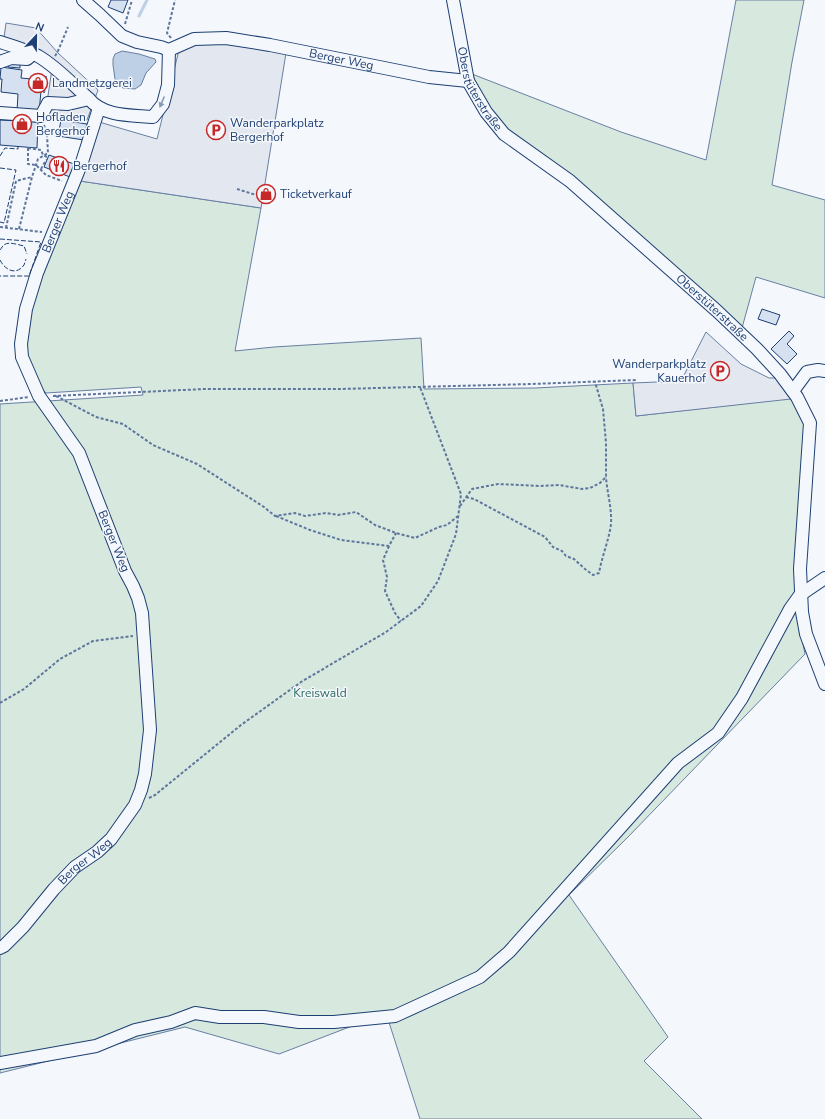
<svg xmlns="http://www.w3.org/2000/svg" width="825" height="1119" font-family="'Nunito Sans',sans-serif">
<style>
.green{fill:#d7e8df;stroke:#687fa3}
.parking{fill:#e3e8f0;stroke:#687fa3}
.water{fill:#bed0e5;stroke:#687fa3}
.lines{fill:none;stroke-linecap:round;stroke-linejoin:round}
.stream{stroke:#bed0e5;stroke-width:3}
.building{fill:#d5e0f0;stroke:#1d3f73}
.minor-casing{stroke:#1d3f73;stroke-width:14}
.path{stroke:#5e769c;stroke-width:2;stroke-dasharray:3 2;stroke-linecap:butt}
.minor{stroke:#f4f7fb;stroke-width:12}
.fence{stroke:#1d3f73;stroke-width:1;stroke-dasharray:5 2;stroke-linecap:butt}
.oneway{fill:#889bb7}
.labels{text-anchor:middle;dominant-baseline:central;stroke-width:3;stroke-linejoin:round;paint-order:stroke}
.street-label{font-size:12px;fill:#1d3f73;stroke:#f4f7fb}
.poi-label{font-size:12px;fill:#1d3f73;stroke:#f4f7fb;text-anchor:start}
.park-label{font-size:12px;fill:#2c6c60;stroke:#f4f7fb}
</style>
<rect width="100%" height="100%" fill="#f4f7fb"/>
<!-- green -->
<path class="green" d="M736,0H804L792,62L772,185L825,200V298L756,277L742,328L512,135L482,99L472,74L621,132L706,160Z
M80,181L261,208L235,351L274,347L421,338L424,389L535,388L633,383L636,416L793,398L807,423L797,614L805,654L628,837L569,895L668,1037L644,1061L702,1119H420L386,1013L279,1054L185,1027L0,1073V404L143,395L141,387L46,393L38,384L23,345L30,302Z"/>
<!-- parking -->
<path class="parking" d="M6,23L36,28L58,53L98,90L87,120L45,116L53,62L41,51L4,38Z
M213,42L286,53L261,208L80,181L99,122L157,139L179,50L196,44Z
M706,332L741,364L769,378H776L791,399L636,416L633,383L681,381Z"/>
<!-- water -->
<path class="water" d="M122,51L139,54L155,59L156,62L146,73L141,85L135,89L123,88L119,85L115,79L113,65V59L115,54Z"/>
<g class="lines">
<!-- stream -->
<path class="stream" d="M139,16L147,0"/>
</g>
<!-- building -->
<path class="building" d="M111,0H128L123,13L108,7Z
M9,63L20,64V68L8,67Z
M1,67L22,70L21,78L42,80L39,113L17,111L18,94L1,92L2,79H0Z
M0,120L38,122L37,148L0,145Z
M61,120L87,124L84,140L58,136Z
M49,155L74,164L70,177L44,167Z
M762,309L780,315L776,325L758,319Z
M789,331L794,336L787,344L797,354L787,364L771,349Z"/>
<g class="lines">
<!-- minor casing -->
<g class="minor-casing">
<g id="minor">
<path id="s1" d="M83,0L100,15L122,36L137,42L161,47L169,50L194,39L226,38L270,45L429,77L468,81"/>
<path id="s2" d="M453,0L468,81L486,112L504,134L570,181L717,311L757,349L780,374L797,397L810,423L800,569L802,612L806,634L825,684"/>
<path d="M0,42C13,46 27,50 38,56C57,67 72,84 89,99C104,117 131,115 153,117L163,104L168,85L169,50"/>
<path d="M0,62L11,58L27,59L33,54"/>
<path d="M0,113L41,116L48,103L68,104L89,99"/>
<path d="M793,391L807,372L818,370L825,371"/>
<path id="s3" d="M0,948L4,946L23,927L54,889L75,867L97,852L111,839L135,805L141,790L145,774L150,730L142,613L138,598L133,586L125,571L79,453L39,396L22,357L21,344L26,309L37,273L82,162L99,108"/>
<path d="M0,1063L96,1046L135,1030L171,1022L195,1013L220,1017H264L299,1022H334L395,1016L480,977L509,952L678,763L718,733L742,698L790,609L800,595L825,578"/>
</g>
</g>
<!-- path -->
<path class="path" d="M110,0H111
M125,24L132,0
M171,38L167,33L175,0
M55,56L58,51L68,27
M44,93L46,76
M28,148V164L36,165L46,175L62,181
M28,148L41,150L43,155L47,157V160
M41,169L46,160
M237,189L256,195
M0,227L42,232
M6,228L16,181L32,177
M19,229L32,177L38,159L48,153L47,135L44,125
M53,396L205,389H339L532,384L636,380
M56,396L96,417L123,424L153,445L197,464L264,507L275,516L295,513L305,516L326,513L338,515L356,512L375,525L396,533L415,538L439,527L447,525L458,516
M0,401L29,397
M466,497L474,499L545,537L553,547L562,551L566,556L574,559L585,569L593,575L599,573C602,556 609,540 611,524C612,508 607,492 606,477
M460,506L472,489L498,484L539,486L559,485L582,489L590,488L600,483L606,477V443L603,409L595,382
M276,516L310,530L341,540L389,546L396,533
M389,546L383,560L387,577L385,591L395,613L401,621
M0,703L24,689L60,659L93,641L133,636
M149,798L155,795L241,725L301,682L386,632L421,606L438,581L456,534L461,494L420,387"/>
<!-- minor -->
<use href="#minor" class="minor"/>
<!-- fence -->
<path class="fence" d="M0,156L5,148L18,149V146
M0,168L16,170L4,223L0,222
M0,239L41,242L29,276H0
M0,250C1,249 3,245 4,245C8,241 19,245 24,246L27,254
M0,260C5,270 16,276 24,265C25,263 25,261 26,259"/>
</g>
<!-- one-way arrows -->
<defs><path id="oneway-solid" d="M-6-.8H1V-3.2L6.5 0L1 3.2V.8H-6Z"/></defs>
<use class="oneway" href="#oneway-solid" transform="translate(162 102) rotate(113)"/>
<!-- icons -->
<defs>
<g id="shop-ring" transform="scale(1)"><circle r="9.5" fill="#f4f7fb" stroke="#c62828" stroke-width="1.5"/><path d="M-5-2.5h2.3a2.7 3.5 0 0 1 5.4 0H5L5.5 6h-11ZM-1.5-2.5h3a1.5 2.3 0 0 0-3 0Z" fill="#c62828"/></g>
<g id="parking-ring" transform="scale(1)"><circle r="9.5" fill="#f4f7fb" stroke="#c62828" stroke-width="1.5"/><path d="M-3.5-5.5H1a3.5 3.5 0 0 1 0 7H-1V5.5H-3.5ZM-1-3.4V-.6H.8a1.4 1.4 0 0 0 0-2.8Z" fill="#c62828"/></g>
<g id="restaurant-ring" transform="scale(1)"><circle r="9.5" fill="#f4f7fb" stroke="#c62828" stroke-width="1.5"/><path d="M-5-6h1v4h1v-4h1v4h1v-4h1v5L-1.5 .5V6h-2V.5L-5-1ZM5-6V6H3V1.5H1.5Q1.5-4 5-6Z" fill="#c62828"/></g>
</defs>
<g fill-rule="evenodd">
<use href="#shop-ring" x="38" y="83"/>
<use href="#shop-ring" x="22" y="124"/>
<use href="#parking-ring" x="216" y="130"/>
<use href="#restaurant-ring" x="59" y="166"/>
<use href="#shop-ring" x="266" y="194"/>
<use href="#parking-ring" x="720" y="371"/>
</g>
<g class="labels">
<!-- street labels -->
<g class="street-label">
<text stroke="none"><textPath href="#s1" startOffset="279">Berger Weg</textPath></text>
<text stroke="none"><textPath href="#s2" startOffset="94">Oberstüterstraße</textPath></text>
<text stroke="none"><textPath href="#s3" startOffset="818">Berger Weg</textPath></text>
<text stroke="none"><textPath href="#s2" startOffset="418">Oberstüterstraße</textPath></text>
<text transform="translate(114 541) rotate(68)">Berger Weg</text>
<text stroke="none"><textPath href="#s3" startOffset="122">Berger Weg</textPath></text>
</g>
<!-- poi labels -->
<g class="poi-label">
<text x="52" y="83">Landmetzgerei</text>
<text x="36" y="117">Hofladen<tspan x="36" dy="14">Bergerhof</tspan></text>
<text x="230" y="123">Wanderparkplatz<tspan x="230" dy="14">Bergerhof</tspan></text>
<text x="73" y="166">Bergerhof</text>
<text x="280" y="194">Ticketverkauf</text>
<text x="706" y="364" text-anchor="end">Wanderparkplatz<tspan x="706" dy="14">Kauerhof</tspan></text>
</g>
<!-- park labels -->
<g class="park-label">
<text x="320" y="693">Kreiswald</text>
</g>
</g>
<!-- north arrow -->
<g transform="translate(36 36) rotate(22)" stroke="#f4f7fb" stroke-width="3" paint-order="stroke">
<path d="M0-3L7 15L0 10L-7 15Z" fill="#1d3f73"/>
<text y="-6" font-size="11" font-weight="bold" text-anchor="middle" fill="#1d3f73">N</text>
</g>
</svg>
